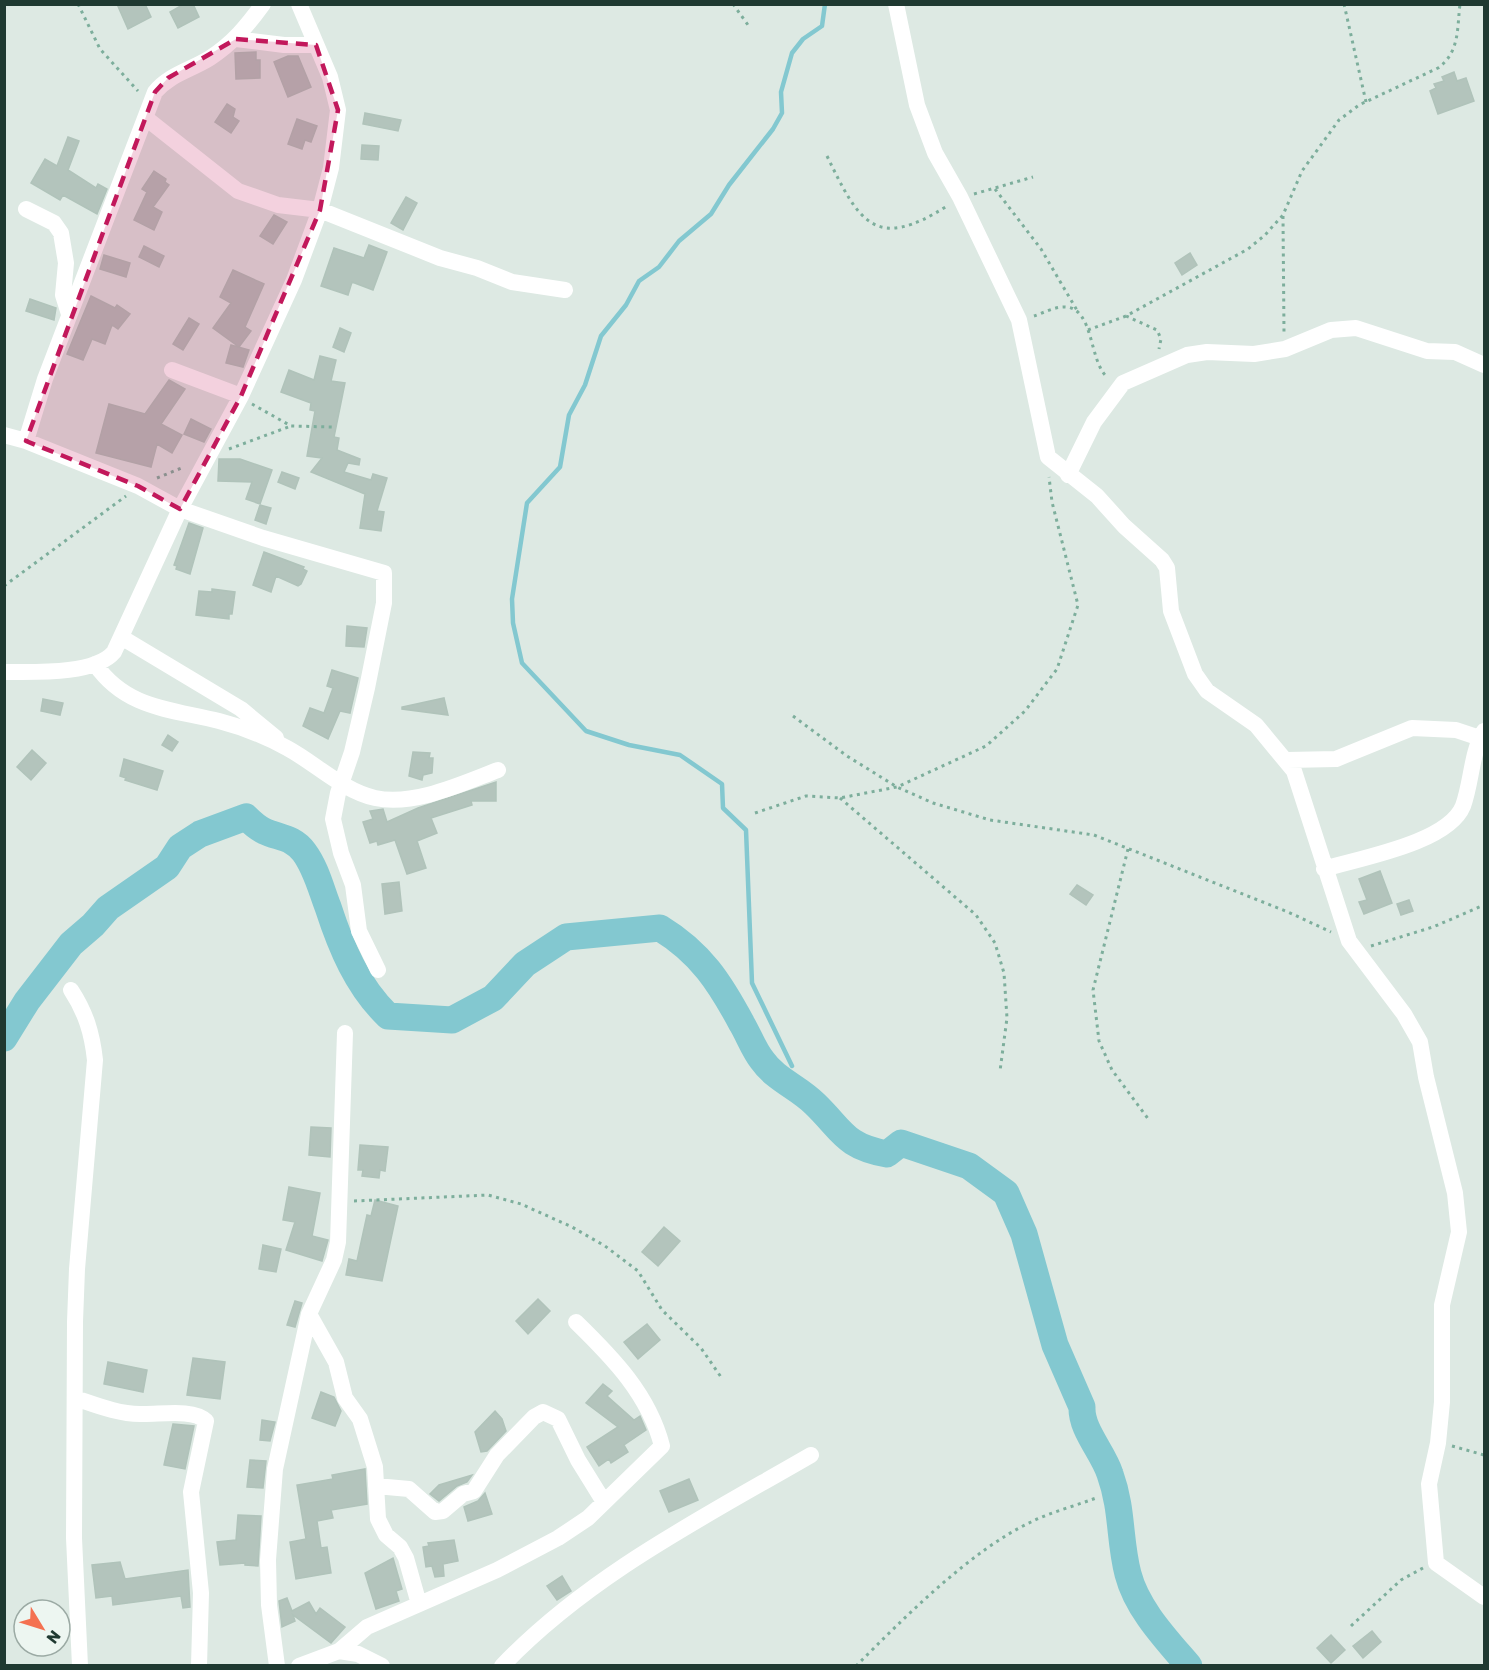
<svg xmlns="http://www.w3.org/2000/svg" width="1489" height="1670" font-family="Rubik,sans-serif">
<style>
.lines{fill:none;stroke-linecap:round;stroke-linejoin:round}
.stream{stroke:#83c8d0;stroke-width:4.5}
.river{stroke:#83c8d0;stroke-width:27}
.building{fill:#b3c4bc;stroke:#b0c3ba;stroke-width:1.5}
.path{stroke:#7dae9c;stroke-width:3;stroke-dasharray:3 4.5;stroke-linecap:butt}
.minor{stroke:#fff;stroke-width:16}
.marked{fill:#c2185b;fill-opacity:0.2;stroke:#c2185b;stroke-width:4.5;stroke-dasharray:12 8;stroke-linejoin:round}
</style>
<rect width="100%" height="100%" fill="#dde9e3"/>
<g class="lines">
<!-- stream -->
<path class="stream" d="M792,1066L752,983L746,830L723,808L722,784L680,755L629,745L586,731L522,663L513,623L512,599L527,503L560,467L569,415L585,385L601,336L626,305L639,281L659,267L679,241L711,214L729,185L773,129L782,113L781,92L792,53L803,39L822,26L825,4"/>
<!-- river -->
<path class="river" d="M4,1038L27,1001L71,944L93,925L108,908L167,867L180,847L200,834L246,817C251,822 258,828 264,831C279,838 293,837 304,852C316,868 321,889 328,907C341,947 357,986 388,1016L452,1020L493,998L525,964L566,937L660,928C701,953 720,983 742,1024C749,1036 754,1050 762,1060C776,1080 798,1087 815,1104C843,1131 844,1146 887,1154L901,1143L969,1166L1006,1193L1024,1234L1055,1345L1082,1407C1081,1430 1103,1452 1110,1474C1123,1510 1119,1540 1128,1574C1137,1609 1166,1639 1189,1666"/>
</g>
<!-- building -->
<path class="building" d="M117,4H145L151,17L128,29Z
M184,4H193L199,17L178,28L170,12Z
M256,52V60H260V78L236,79L235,53Z
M288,56H298L311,87L288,97L274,62Z
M1454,72L1457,81L1466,78L1474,101L1438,114L1430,91L1436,88L1434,84L1444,81L1442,77Z
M227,104L235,109L233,117L239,121L231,133L215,122Z
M365,113L401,120L398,131L363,124Z
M297,119L317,126L311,142L305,140L302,149L288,144Z
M68,137L79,141L68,170L96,188L98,184L107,189L97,214L63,195L60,200L31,183L45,159L57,166Z
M362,145L379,146L378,160L361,159Z
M154,171L166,179L165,182L169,185L153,207L162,212L154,230L134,220L147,192L142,189Z
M406,197L417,203L403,230L391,223Z
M274,215L287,222L273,244L260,236Z
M369,245L387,252L373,290L352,282L348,295L321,286L334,248L364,258Z
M144,246L164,256L159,267L139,257Z
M1190,253L1197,265L1182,275L1175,263Z
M104,255L130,263L126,277L100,269Z
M233,270L264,284L245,327L251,331L239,347L213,328L231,303L220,297Z
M91,296L115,308L117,305L130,314L118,329L112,325L105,344L92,339L83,360L67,354Z
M30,299L56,308L54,320L26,311Z
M189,318L199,324L183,350L173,344Z
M340,328L351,333L344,352L333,347Z
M231,345L249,350L243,367L226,363Z
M320,356L336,360L331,381L345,383L334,437L339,438L337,450L360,459L359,465L348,463L344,472L371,480L373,474L387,478L377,511L384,512L381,531L360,528L365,494L311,472L322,458L307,456L315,411L310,410L311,403L281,392L289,370L314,380Z
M169,380L185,389L161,424L182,435L172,453L157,444L151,467L96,453L109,404L145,414Z
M191,419L211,429L204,442L184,434Z
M219,459H240L272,470L260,504L246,499L252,482L218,481Z
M282,472L299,478L295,489L278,482Z
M260,505L271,508L266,524L255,520Z
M189,523L203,528L190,574L176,569L177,566L174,565Z
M264,552L304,567L303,569L307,571L301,584L298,586L276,576L271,592L253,585Z
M212,589L235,592L232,614H229V619L196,615L199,591L212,592Z
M347,626L367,628L364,647L346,646Z
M332,670L358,678L350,713L340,711L328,739L303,726L310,708L324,713L333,688L327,686Z
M444,698L448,715L402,709V707Z
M43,699L63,703L60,715L41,711Z
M168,735L178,742L172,751L162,745Z
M32,750L46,763L31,780L17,767Z
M413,752L430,753L429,758H433L432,773L423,775L422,780L409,776Z
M124,759L163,771L157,790L125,780L126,778L120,776Z
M496,782V801H471L472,805L431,818L437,833L417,841L426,868L407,874L395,840L378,845L377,841L370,843L363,822L373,819L370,811L383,809L387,822L418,808Z
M1380,871L1392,903L1364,914L1359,902L1367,900L1359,879Z
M399,882L402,911L385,914L382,884Z
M1077,885L1093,895L1086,905L1070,894Z
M1409,900L1413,911L1401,915L1397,904Z
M311,1127L331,1128L330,1157L309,1155Z
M360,1145L388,1147L385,1171L380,1170L379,1178L362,1176L363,1170H358Z
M289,1187L320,1193L312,1236L328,1240L322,1261L286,1250L295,1222L283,1220Z
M375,1200L398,1206L382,1281L346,1275L349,1259L357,1261L367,1215L371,1216Z
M664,1227L680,1241L658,1266L642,1252Z
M263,1245L281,1249L276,1272L259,1269Z
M538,1299L550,1311L528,1334L516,1321Z
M295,1301L302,1303L295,1327L287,1325Z
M647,1324L660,1340L638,1359L624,1342Z
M193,1358L225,1362L220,1399L187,1395Z
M108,1362L147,1370L143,1392L104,1384Z
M603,1384L612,1391L607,1396L634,1420L640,1416L646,1430L624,1445L628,1452L611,1463L609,1459L599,1466L587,1447L618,1427L586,1403Z
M321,1392L334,1397L341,1411L335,1426L312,1418Z
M495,1411L502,1419L506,1431L487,1451L481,1452L475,1432Z
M262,1420L275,1422L270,1441L260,1440Z
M173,1424L194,1426L185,1469L164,1465Z
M250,1460L266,1461L263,1488L247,1487Z
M365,1469L367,1504L331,1510L333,1518L317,1521L321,1548L327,1547L331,1573L296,1579L290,1542L306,1539L297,1485L333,1479L332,1475Z
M472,1475L467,1482L457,1486L439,1501L430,1494L439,1485Z
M689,1479L698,1500L669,1512L660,1491Z
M485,1493L492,1514L468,1521L464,1507L478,1501Z
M238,1515L261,1516L258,1566L245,1565V1563L220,1565L217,1542L236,1540Z
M454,1540L458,1561L443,1564L444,1576L435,1577L432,1566L426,1567L423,1547L429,1546L428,1543Z
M393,1558L402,1589L396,1591L399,1601L376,1609L365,1573Z
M120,1562L125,1579L188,1570L190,1607L183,1608L181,1596L113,1605L112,1596L96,1598L92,1565Z
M562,1576L571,1591L557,1600L547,1586Z
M287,1598L292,1611L309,1602L316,1614L320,1608L345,1627L331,1643L293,1615L295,1621L282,1627L279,1601Z
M1372,1631L1381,1642L1363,1658L1353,1646Z
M1331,1635L1345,1650L1331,1663L1317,1648Z"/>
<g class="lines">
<!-- path -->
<path class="path" d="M78,4L100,49L138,91
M733,4L748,25
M1344,4L1366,102
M827,156C859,222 875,252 947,206
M995,189L1041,249L1078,312
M974,194L1033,177
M1283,216L1284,333
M1034,316C1043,313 1056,306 1066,307C1094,309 1089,361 1107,377
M1126,316L1157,330L1161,339L1159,349
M1088,330L1126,316L1248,249L1265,235L1283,215L1302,171L1339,120L1359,105L1438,68C1460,52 1457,28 1460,4
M252,404L291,426L332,427
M229,449L291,426
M157,478L184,467
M4,586L126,496
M793,716L847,756L897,787L933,803L990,820L1094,835L1288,912L1331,932
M840,798L976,915L995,943L1004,973L1007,1018L1000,1071
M755,813L806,796L840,798L897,787L986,746L1025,711L1057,669L1078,605L1052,502L1049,477
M1128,849L1093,990L1099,1041L1112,1070L1149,1120
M1371,946L1433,927L1484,905
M354,1201L488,1195L521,1204L572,1227L605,1246L638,1271L662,1310L701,1348L721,1377
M1452,1446L1484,1455
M1351,1626L1401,1580L1423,1568
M856,1666C903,1619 971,1550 1031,1522C1051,1512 1075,1506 1096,1498"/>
<!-- minor -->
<path class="minor" d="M896,4L917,105L935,153L960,197L1019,320L1048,457L1097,496L1124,526L1162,560L1167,568L1171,611L1195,674L1207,691L1256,725L1294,771L1349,941L1404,1014L1420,1042L1426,1077L1455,1193L1459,1232L1442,1305V1402L1438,1443L1429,1484L1436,1563L1484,1597
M236,39L284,45H316
M147,119L238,191L278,205L320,210L440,258L477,268L512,282L565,290
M26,209L54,223L61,233L66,263L63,295L69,314
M172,370L241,396
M4,435L26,441L138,486L180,509L263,538L384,573V603L367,688L352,752L338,793L333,819L341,853L353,885L359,931L378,970
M26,441L45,379L155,92C170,74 191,70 210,58C233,43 247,26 263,4
M1068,475L1094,422L1123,383L1187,355L1207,352L1254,354L1285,349L1331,330L1356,328L1427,351L1455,352L1484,365
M121,637L241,709L276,738
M95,664C126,709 171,709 219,721C242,727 267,737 287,748C315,763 343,791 375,798C415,806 461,784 498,770
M4,672C33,672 95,675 114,652L180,509L241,396L294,280L320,210L331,168L338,110L330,77L299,4
M1287,760L1336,759L1412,728L1456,730L1480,738L1484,744
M1324,869C1360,858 1448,843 1463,806C1472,781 1471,753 1484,731
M71,990C86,1013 92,1033 95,1060L77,1269L75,1322L74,1538L80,1666
M309,1314L336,1362L345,1398L360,1419L375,1467L378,1519L386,1535L400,1547L406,1558L419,1604
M75,1398C96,1405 118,1414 140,1414C158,1415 193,1408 206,1421L191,1492L201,1593L199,1666
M376,1486L409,1489L435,1512L443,1511L463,1494L474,1491L497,1455L534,1417L543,1412L558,1419L578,1460L604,1502
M339,1651L358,1654L382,1666
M277,1666L269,1605L268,1560L275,1469L309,1314L334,1260L338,1242L345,1033
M299,1666L339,1651L367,1627L497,1570L558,1538L588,1518L662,1446C649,1395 613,1358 576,1322
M502,1666C589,1575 704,1517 811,1455"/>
</g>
<!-- marked area -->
<path class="marked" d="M236,39L316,45L338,110L320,210L241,396L180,509L138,486L26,441L155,92L168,78Z"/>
<!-- border -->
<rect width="1489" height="1670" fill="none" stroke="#1f3931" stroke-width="12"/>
<!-- north arrow -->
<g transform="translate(42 1628) rotate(128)"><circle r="28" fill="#edf6f1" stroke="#9baaa4" stroke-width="1.5"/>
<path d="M0-4.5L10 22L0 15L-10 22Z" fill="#f47151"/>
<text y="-9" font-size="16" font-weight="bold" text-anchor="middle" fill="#1f3931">N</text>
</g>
</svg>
